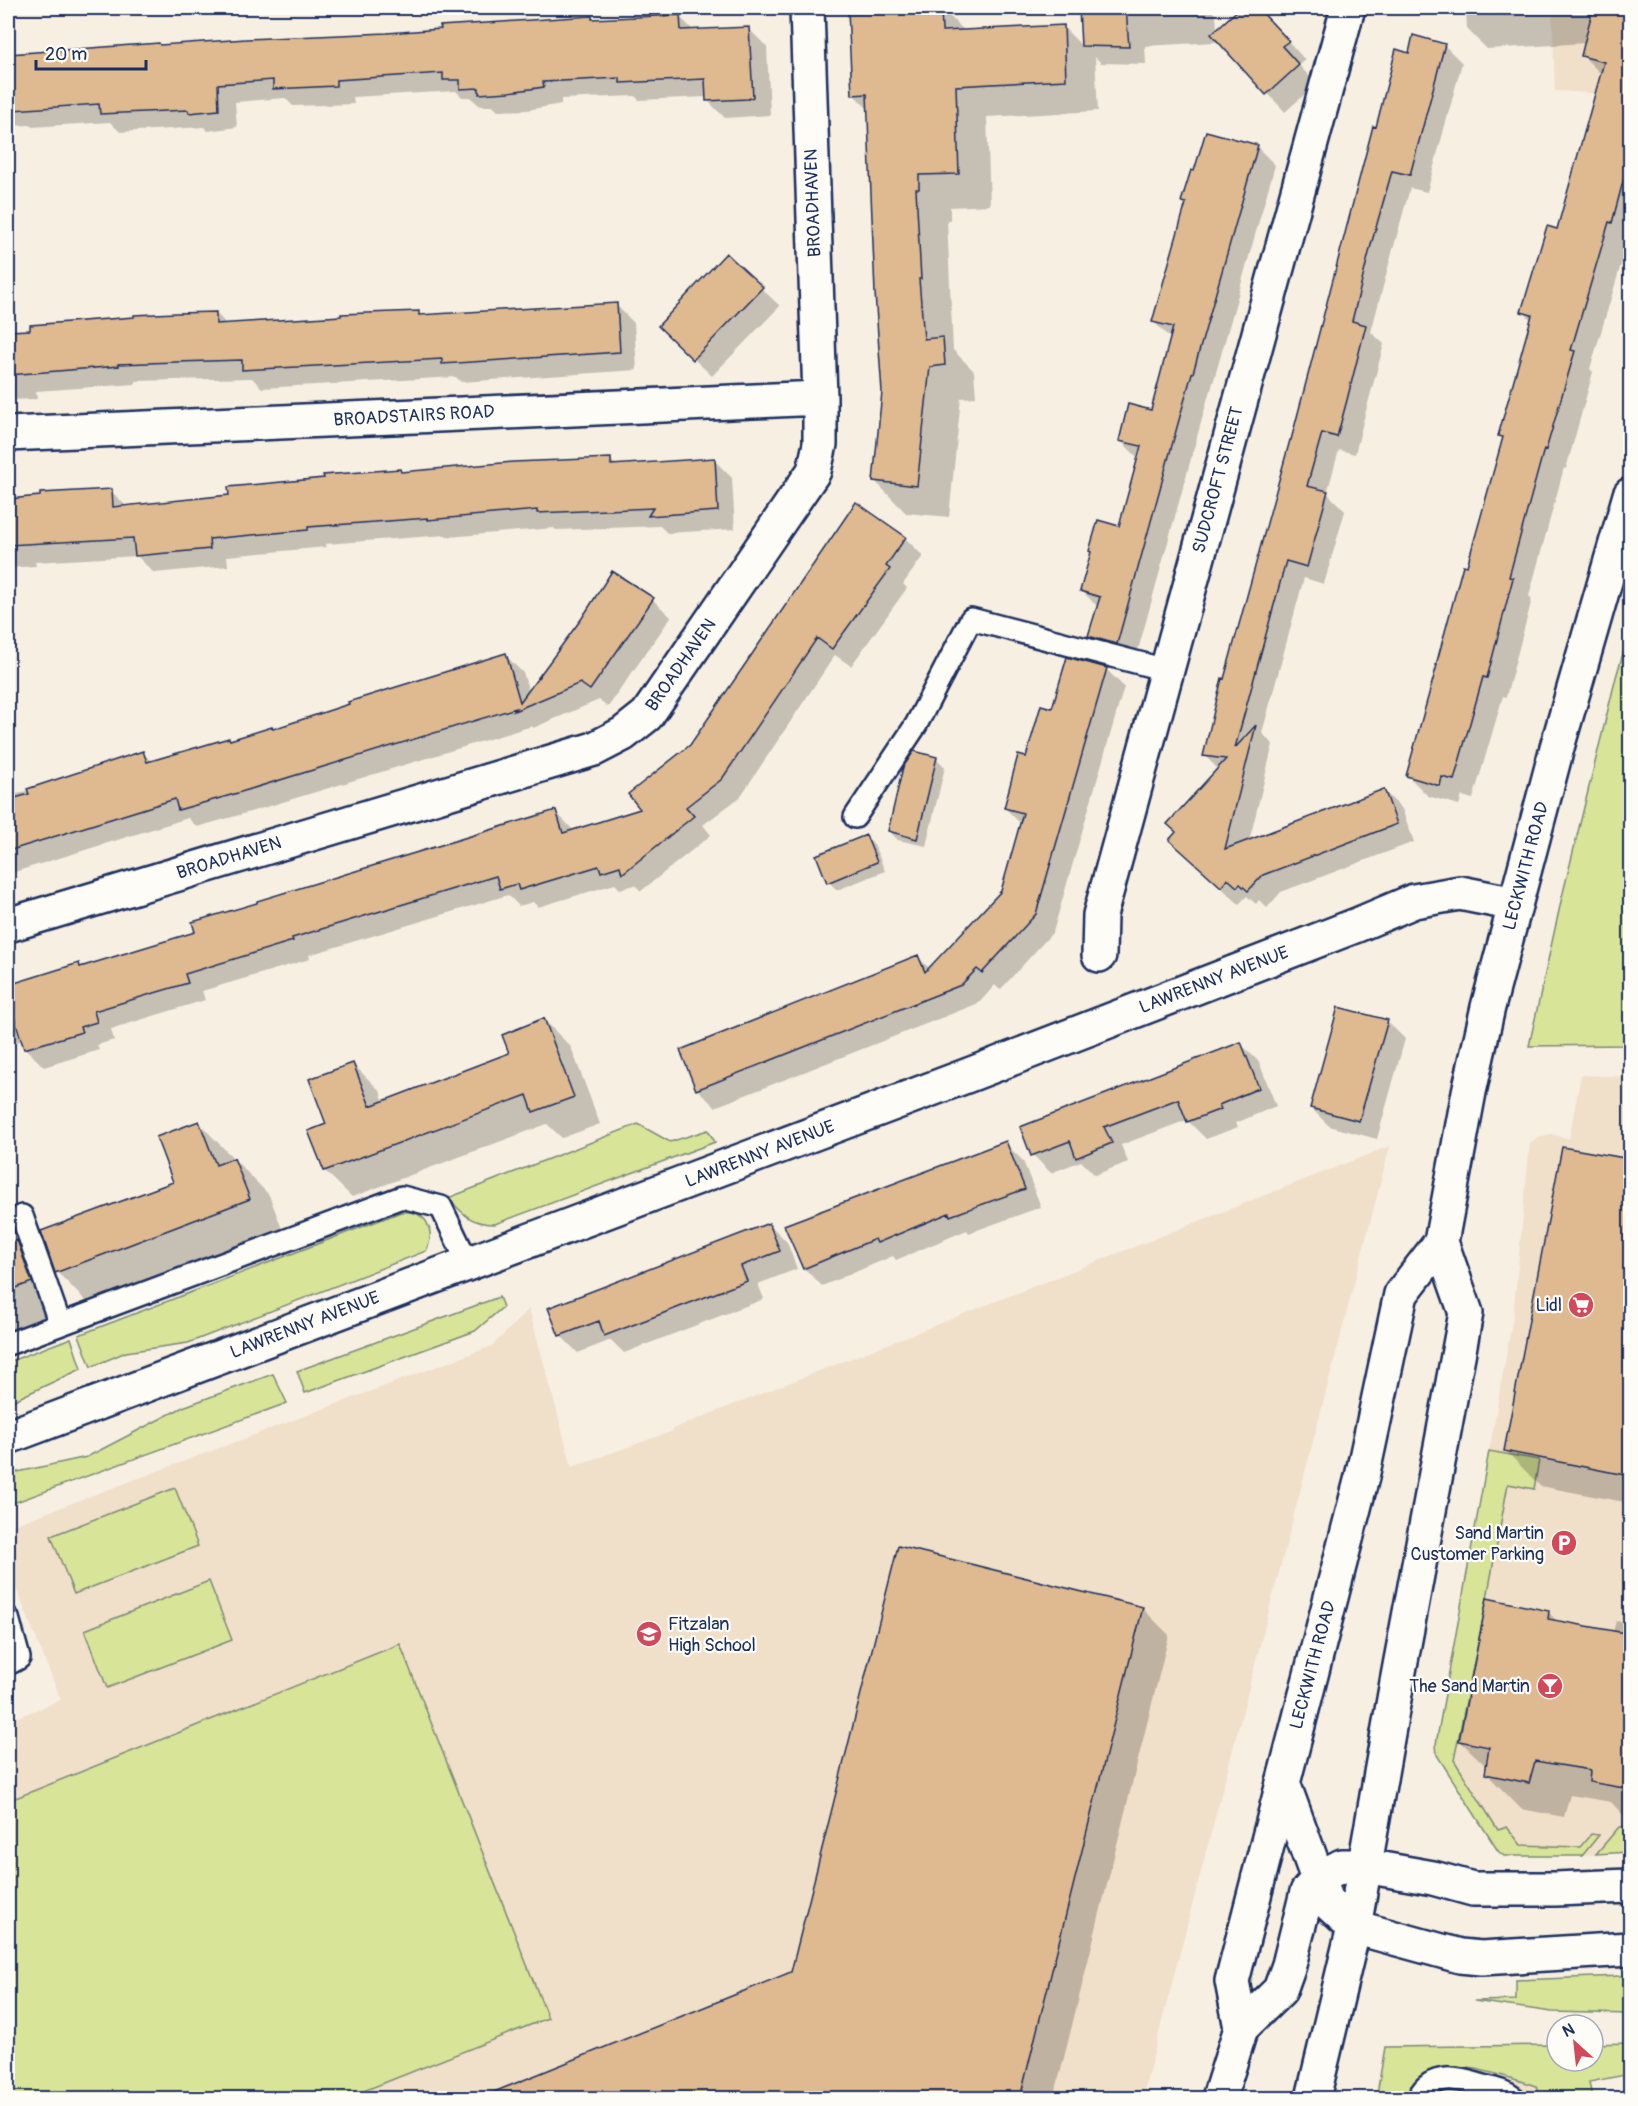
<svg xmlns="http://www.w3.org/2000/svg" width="1638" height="2106" font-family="Pangolin,sans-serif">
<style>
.built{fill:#f0dfc9}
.green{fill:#d8e497;stroke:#7a8a7a;stroke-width:1.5}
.shadow{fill:#0003}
.building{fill:#dfb990;stroke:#1b2f5e;stroke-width:1.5}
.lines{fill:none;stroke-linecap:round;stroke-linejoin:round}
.service-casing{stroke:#1b2f5e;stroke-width:26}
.minor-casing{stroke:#1b2f5e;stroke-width:38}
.secondary-casing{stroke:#1b2f5e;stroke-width:38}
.service{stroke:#fdfcf7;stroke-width:21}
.minor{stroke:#fdfcf7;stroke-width:33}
.secondary{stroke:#fdfcf7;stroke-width:33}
.labels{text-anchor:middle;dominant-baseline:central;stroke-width:4.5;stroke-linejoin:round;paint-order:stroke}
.street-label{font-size:18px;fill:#1b2f5e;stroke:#fdfcf7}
.poi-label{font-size:18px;fill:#1b2f5e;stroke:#fdfcf7;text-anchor:end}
</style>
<rect width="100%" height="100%" fill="#f7efe2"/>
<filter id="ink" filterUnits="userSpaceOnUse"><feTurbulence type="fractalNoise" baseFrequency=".0167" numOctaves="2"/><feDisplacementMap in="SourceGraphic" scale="12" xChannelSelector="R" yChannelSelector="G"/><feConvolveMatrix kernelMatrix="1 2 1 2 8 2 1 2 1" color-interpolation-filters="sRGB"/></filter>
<g filter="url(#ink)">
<!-- built -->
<path class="built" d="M1552,8H1630V95L1555,91Z
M1581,1075L1630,1077V1852L1582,1856H1514L1439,1735L1513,1317L1530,1143L1540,1137L1551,1134L1569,1139Z
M1390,1146L1142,2098H8V1721L61,1700L8,1568V1527L492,1346L529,1309L572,1467L673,1431L672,1429Z
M1399,2050L1537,2086L1540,2098H1387Z"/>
<!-- green -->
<path class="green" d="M1630,630V1045L1529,1046L1562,897L1616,677Z
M638,1124L670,1142L708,1130L715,1142L495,1224C471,1224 464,1215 448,1198Z
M401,1212C427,1209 436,1231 426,1251L188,1343L126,1352L91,1367L79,1335Z
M499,1297L503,1307L475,1331L305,1393L297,1371Z
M71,1338L81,1369L8,1403V1362Z
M273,1374L287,1403L8,1505V1474L87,1457L183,1407Z
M1489,1451L1539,1460L1534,1489L1508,1484L1485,1609L1454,1760L1498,1830L1507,1827L1521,1845L1580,1847L1591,1834L1599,1835L1582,1856H1504L1498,1851L1437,1755L1436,1744Z
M175,1488L198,1546L74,1594L51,1536Z
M209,1581L232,1640L107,1688L85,1630Z
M400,1644L548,2018L346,2098H8V1801Z
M1619,1827H1630V1852L1596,1854Z
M1622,1976H1630V2014L1552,2012L1474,2001L1516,2000V1980Z
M1630,2043V2074L1589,2082L1592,2098H1540L1536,2086C1512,2079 1453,2056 1431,2074C1423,2081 1416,2091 1409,2098H1379L1378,2088L1385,2047L1557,2045V2061H1593V2044Z"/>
<!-- shadow -->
<path class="shadow" d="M921,8H941L965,31L1063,27L1083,47L1081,8H1209L1216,15L1217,30L1279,31L1305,60L1299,65L1316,84L1285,112L1217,38V42L1145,46L1146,64L1101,63L1095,57L1098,111L987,117L990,205L950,207V220H947L953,350L974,371L976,397L961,398L949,517L906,513L874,480L884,392L869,110L853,94L849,11Z
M1466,8H1630V241H1628L1590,369L1593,372L1566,469L1564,468L1529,596L1532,599L1506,697L1503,696L1473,799L1462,796L1459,805L1428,796L1408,776L1504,439L1500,436L1532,321L1523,311L1558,231L1602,75L1583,56L1586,43L1487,49L1467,29Z
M591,17L595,20L680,17L694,31L749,29L767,47L770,115L725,118L707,100V97L639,100L635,96L561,99V104L527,110L498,111L493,106H480L470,97H462L456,91L353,97L354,104L293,106L285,98L235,102L237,127L208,131L204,127L120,132L110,122L32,127L30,125L8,126V55L159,45L161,46L387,34Z
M1444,45L1462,63L1427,192L1410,188L1389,264L1371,332L1384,344L1364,418L1355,454L1339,450L1327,493L1345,511L1324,584L1304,578L1262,733L1273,744L1249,842L1384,791L1402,809L1414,842L1281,892L1267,908L1259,900L1256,904L1247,896L1239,904L1189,858L1218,769L1204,755L1378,129L1410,55Z
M1257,147L1275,165L1211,390H1210L1135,661L1107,654L1089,636L1098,607L1082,591L1120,528L1139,459L1120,440L1152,411L1171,339L1153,321L1187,206L1183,202Z
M726,255L780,306L712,376L678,344Z
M616,305L634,323L637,370L461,382L456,377L262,388L252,378L136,381V384L36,391L37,399L8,400V333L216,313L227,325L418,312L422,316Z
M610,459L617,466L714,460L732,478L735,529L667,533L660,526L556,530L554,528L448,537L446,535L325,544L326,547L227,556L228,566L154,573L137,556L35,562L36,566L8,568V500L111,491L127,507L231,496L400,471L402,473Z
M905,538L923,556L903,584L907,588L851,666L835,655L740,797L703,825L711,835L641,891L635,885L620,889L615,884L538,907L533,902L519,906L508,895L309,955L310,959L202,991L205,1000L111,1029L114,1040L97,1045L99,1050L44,1067L26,1049L23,1040L8,1045V987L78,965L82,968L197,933L556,812L574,831L642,810L692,746Z
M613,573L653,600L671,617L608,707L599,700L533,728L532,726L250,812L197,827L188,818L8,874V797L143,753L152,762L273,731L505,655L523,673L529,692L583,619Z
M1106,669L1124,687L1053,932L1000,990L995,985L979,1003L715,1107L697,1089L918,957L930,969L1002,892L1021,824L1005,808L1053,710Z
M914,753L937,759L945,767L926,846L898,840L889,831Z
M866,836L874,845L885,871L837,890L829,882Z
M544,1020L571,1047L600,1124L562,1138L547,1124L352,1197L325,1171L328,1125L353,1064L380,1091L384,1102L511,1054Z
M1387,1021L1405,1039L1377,1139L1329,1126L1311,1108Z
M1241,1044L1259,1062L1276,1106L1236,1123L1238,1127L1206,1139L1187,1120L1121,1145L1128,1162L1095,1175L1081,1161L1051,1173L1033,1155Z
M199,1123L269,1195L284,1234L92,1307L57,1272L175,1182Z
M1005,1143L1023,1161L1041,1207L969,1233L967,1230L896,1260L893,1256L822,1286L804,1268Z
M1563,1149L1630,1161V1503L1540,1486L1505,1450Z
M769,1224L787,1242L797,1269L758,1284L764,1299L624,1353L611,1340L578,1353L560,1335Z
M17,1242L52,1277L66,1317L8,1339V1246Z
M1142,1608L1169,1635L1054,2098H479L792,1973Z
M1548,1612L1558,1622L1613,1632L1616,1621L1630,1624V1817H1625L1611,1802L1570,1795L1564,1817L1521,1809L1486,1773L1487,1767L1460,1741Z"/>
<!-- building -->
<path class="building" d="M894,8H941L942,31L1064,25L1066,80L956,86L959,174L919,175V189H916L921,279H919L924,339L943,337L945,365L930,367L917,486L873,481L882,392L875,293L867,94L852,95L848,10Z
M1079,8H1126L1129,47L1081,46Z
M1240,8H1258L1289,41L1282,46L1299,65L1266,95L1211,34Z
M1593,8H1630V155L1612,223L1609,222L1571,350L1575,351L1546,450L1544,449L1509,577L1513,578L1487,678L1483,677L1454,780L1442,777L1440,786L1406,776L1437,665H1436L1463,565L1467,566L1503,437L1498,436L1532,315L1521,312L1547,226L1557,229L1604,62L1581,56Z
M680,15L681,30L749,27L753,97L748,99L706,101L705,79L620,83V78L543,82L544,87L509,92L479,94V88L460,89V80H443V73L336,80V86L273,89V80L218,84L219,110L189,113L188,110L100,114L99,104L13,110L9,54L159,43L160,45L246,39L387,33L441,29L440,26L592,16V19Z
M1413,35L1445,44L1410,175L1392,171L1371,245L1352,321L1366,325L1347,400L1337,437L1322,433L1307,486L1328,491L1307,567L1286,561L1235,748L1256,725L1225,849L1384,789L1397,824L1263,875L1248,891L1240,884L1237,887L1228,879L1221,887L1169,840L1176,832L1167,824L1226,759L1203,756L1222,678L1224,679L1290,440H1291L1373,126L1376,127L1396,49L1409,53Z
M1206,131L1258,145L1193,373H1192L1117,644L1088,636L1100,597L1080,591L1091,552L1089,551L1098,520L1119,526L1141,446L1119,441L1128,404L1151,410L1173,327L1152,322L1186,203L1181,202L1191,170L1194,171Z
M726,253L763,287L693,360L658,326Z
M617,303L620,352L442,364V359L242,370V360L177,362L118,364L119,366L8,375V331L30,330V325L134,317V315L176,313L216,312V324L341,316V314L419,311V315Z
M611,458V465L715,458L718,511L648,516L653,508L537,513V510L428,520V518L308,527V530L209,539L210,549L135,556L133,538L8,545V499L40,496V493L112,489L113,507L229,495L228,487L324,478L323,475L400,469L401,472L513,462Z
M856,502L906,537L886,566L890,569L832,649L817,638L722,779L686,807L694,816L622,874L620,866L601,872L599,866L519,890L517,884L500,889L496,876L292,938L293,941L185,974L188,983L94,1011L97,1022L80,1027L82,1032L24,1049L8,997V985L79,963L80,967L195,932L192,922L257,903V901L556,810L563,833L640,809L628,794L690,745Z
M612,571L654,598L590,690L580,683L514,711L516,708L231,795L178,810L175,799L8,851V800L29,794L27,789L143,751L147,762L229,738L230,740L272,727L273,729L349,704L348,702L506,653L520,702L582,618Z
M1067,657L1107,668L1036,914L982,973L977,969L961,985L696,1090L680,1050L918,955L925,972L1001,891L1023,813L1004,808L1018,755L1026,757L1041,705L1052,708Z
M914,751L937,757L917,839L888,831L903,767Z
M866,835L877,862L827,883L816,855Z
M1338,1007L1388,1020L1359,1121L1310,1108Z
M544,1018L574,1097L533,1112L527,1095L324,1171L308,1131L326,1124L309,1079L353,1063L370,1106L509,1053L502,1035Z
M1241,1042L1259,1088L1219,1105L1221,1109L1187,1122L1178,1099L1104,1127L1112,1143L1076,1158L1070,1141L1031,1156L1020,1127Z
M199,1121L216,1165L234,1158L250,1199L55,1273L41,1231L173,1182L156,1137Z
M1006,1141L1025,1189L950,1216L949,1213L877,1243L875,1239L803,1269L784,1225Z
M1562,1147L1630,1159V1476L1504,1451Z
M769,1223L780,1251L741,1266L747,1281L604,1336L599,1321L559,1336L548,1308Z
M17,1240L32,1282L8,1291V1244Z
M898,1546L1143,1607L1020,2098H479L791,1972Z
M1487,1598L1549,1611L1548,1619L1630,1634V1789L1589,1782L1590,1770L1535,1761L1529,1783L1485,1774L1489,1747L1459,1741Z"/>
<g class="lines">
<!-- service casing -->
<g class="service-casing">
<path id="service" d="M855,817L916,725L971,619L1166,670
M22,1216L60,1324
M8,1344L402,1197L441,1207L468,1263
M8,1618L19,1658L8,1664
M1418,2098C1432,2070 1460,2079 1484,2086C1495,2089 1505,2091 1514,2098"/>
</g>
<!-- minor casing -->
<g class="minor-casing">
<path id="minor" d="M8,434L820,398
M8,925L594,749L623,734L647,715L814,471L820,444V398L807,8
M1099,955L1100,915L1348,8
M8,1437L974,1073L1357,925L1414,901L1460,893L1515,904
M1283,1783L1326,1901L1354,1927L1460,1956L1481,1958L1630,1949
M1241,2028L1280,1990L1289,1965L1307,1892L1319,1878L1342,1866H1365L1433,1878L1473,1889H1555L1630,1886"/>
</g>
<!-- secondary casing -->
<g class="secondary-casing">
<path id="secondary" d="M1219,2098L1241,2028L1232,1981L1362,1477L1401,1294L1441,1242L1469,1092L1488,1007L1558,744L1630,495
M1313,2098L1354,1927L1397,1682L1466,1313L1441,1242"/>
</g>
<!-- service -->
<use href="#service" class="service"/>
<!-- minor -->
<use href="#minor" class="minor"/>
<!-- secondary -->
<use href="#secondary" class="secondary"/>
</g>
</g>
<!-- icons -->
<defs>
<g id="supermarket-disc" transform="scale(1.35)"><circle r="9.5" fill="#d1495b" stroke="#fdfcf7"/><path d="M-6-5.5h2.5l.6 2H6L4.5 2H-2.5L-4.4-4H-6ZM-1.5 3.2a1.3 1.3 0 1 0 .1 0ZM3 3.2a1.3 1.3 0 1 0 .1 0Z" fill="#fff"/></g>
<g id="parking-disc" transform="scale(1.35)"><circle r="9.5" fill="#d1495b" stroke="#fdfcf7"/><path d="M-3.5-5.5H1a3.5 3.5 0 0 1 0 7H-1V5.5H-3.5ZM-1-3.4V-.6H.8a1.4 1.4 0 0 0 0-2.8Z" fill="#fff"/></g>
<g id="school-disc" transform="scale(1.35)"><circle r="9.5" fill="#d1495b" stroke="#fdfcf7"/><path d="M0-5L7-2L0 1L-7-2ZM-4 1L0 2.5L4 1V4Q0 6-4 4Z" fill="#fff"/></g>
<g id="bar-disc" transform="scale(1.35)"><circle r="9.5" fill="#d1495b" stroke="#fdfcf7"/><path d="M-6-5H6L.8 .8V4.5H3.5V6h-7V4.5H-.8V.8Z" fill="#fff"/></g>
</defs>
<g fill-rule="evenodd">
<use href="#supermarket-disc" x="1581" y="1305"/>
<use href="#parking-disc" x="1564" y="1543"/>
<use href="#school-disc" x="649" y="1634"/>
<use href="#bar-disc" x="1550" y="1686"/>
</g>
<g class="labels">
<!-- street labels -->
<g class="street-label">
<text transform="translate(813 203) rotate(-92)">BROADHAVEN</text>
<text transform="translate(414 416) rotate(-3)">BROADSTAIRS ROAD</text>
<text transform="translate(1218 480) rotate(-75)">SUDCROFT STREET</text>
<text transform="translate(681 665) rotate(-55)">BROADHAVEN</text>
<text transform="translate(229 858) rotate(-17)">BROADHAVEN</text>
<text transform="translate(1526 866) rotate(-75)">LECKWITH ROAD</text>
<text transform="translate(1214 980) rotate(-21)">LAWRENNY AVENUE</text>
<text transform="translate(760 1154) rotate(-21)">LAWRENNY AVENUE</text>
<text transform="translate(305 1325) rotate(-21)">LAWRENNY AVENUE</text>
<text transform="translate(1313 1665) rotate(-75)">LECKWITH ROAD</text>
</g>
<!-- poi labels -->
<g class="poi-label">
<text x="1562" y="1305">Lidl</text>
<text x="1544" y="1533">Sand Martin<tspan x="1544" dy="21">Customer Parking</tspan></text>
<text x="668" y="1624" text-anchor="start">Fitzalan<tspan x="668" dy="21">High School</tspan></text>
<text x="1530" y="1686">The Sand Martin</text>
</g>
</g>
<!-- margin -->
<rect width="1638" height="2106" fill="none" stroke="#fdfcf7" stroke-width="30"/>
<rect x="15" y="15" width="1608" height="2076" fill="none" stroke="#1b2f5e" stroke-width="2" filter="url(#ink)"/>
<!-- north arrow -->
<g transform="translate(1575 2043) rotate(333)"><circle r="28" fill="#fdfcf7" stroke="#a3aaba" stroke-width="1.5"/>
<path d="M0-4.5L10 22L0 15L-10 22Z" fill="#d1495b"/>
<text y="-9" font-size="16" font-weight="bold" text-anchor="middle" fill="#1b2f5e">N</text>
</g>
<!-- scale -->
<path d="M36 60v9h110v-9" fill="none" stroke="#1b2f5e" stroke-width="3"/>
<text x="45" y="60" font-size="18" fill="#1b2f5e" stroke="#fdfcf7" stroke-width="4.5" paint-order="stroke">20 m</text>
</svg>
